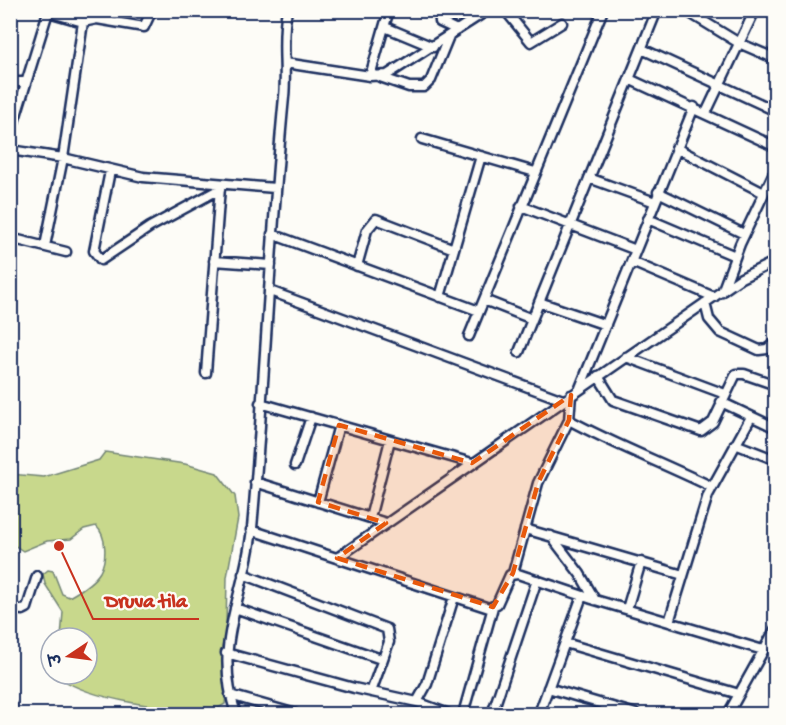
<svg xmlns="http://www.w3.org/2000/svg" width="786" height="725" font-family="'Gochi Hand','Playpen Sans Deva',sans-serif">
<style>
.green{fill:#c8d88c;stroke:#728475;stroke-width:1.5}
.lines{fill:none;stroke-linecap:round;stroke-linejoin:round}
.minor-casing{stroke:#1b2f5e;stroke-width:13}
.minor{stroke:#fdfcf7;stroke-width:8}
.marked{fill:#e8590c;fill-opacity:0.2;stroke:#e8590c;stroke-width:4.5;stroke-dasharray:12 8;stroke-linejoin:round}
.leader{fill:none;stroke:#c8321e;stroke-width:2}
.callout-dot{fill:#c8321e;stroke:#fdfcf7;stroke-width:2}
.callout-label{font-size:20px;text-anchor:middle;font-weight:bold;fill:#c8321e;stroke:#fdfcf7;stroke-width:4.5;stroke-linejoin:round;paint-order:stroke}
</style>
<rect width="100%" height="100%" fill="#fdfcf7"/>
<filter id="ink" filterUnits="userSpaceOnUse"><feTurbulence type="fractalNoise" baseFrequency=".0167" numOctaves="2"/><feDisplacementMap in="SourceGraphic" scale="12" xChannelSelector="R" yChannelSelector="G"/><feConvolveMatrix kernelMatrix="1 2 1 2 8 2 1 2 1" color-interpolation-filters="sRGB"/></filter>
<g filter="url(#ink)">
<!-- green -->
<path class="green" d="M105,452L185,464L217,473L235,496L238,518L227,577L226,628L221,653L226,691L225,704L210,713C172,709 92,701 62,679L61,674H87V638H61L63,612L45,584L43,574L48,570L53,571L62,594L69,597C78,592 94,582 100,572C107,559 107,536 96,526L84,529L71,539L47,541L23,551L11,543L10,474L44,477L99,460Z"/>
<g class="lines">
<!-- minor casing -->
<g class="minor-casing">
<path id="minor" d="M439,10L440,22L457,30
M505,10L531,42L562,23
M685,10L739,43L776,59
M45,11L83,22
M385,27L433,47
M642,49L776,111
M285,63L370,76L387,75L488,10
M370,76L389,10
M380,77L409,87H424L431,80L449,36
M629,79L776,147
M10,82H26
M706,113L755,10
M10,135L48,12
M422,139L535,172
M676,148L762,192
M10,150L63,158L143,177L275,188
M110,171L94,251L101,260L150,227L220,189
M589,178L655,202
M658,192L744,234
M521,206L636,250
M648,219L735,256
M272,234L479,311
M10,238L66,252
M45,246L63,158L83,22L97,19L144,27L152,10
M214,261L271,265
M632,262L714,297
M357,266L367,230L376,219L454,249
M270,291L563,400
M722,292L740,244L776,168
M440,297L481,156
M484,300L532,319
M539,302L606,325
M705,303L709,319L720,332L759,350L767,349L776,342
M469,336L603,10
M519,352L657,10
M626,357L725,394
M206,373L220,187
M598,376L613,400L701,431L713,422L736,374H744L776,385
M580,388L694,107
M721,402L776,428
M260,403L472,463
M569,420C615,445 665,464 712,487
M735,444L776,460
M295,465L311,417
M255,482L386,523
M318,502L339,425
M370,518L390,440
M525,529L683,575
M251,530L489,608L497,604L510,575L518,574L592,599L763,650
M551,536L580,574L595,600
M337,558L741,278L776,261
M513,573L538,483L569,420L571,395
M243,574L387,629L389,642L371,692
M235,608L381,659
M10,609L23,610L27,608L37,576
M627,609L641,562
M669,622L708,495L751,417
M565,643L739,694
M226,653L354,688L417,702L427,684L454,597
M548,688L636,714
M230,695L296,714
M417,702L449,714
M10,706H11
M541,708L582,596
M236,714C212,640 245,599 252,528C265,384 270,240 284,97C287,68 281,39 287,10
M463,714L493,607
M492,714L537,580
M728,714L776,628"/>
</g>
<!-- minor -->
<use href="#minor" class="minor"/>
</g>
</g>
<!-- marked area -->
<path class="marked" d="M571,395L569,420L538,483L513,573L493,607L337,558L386,523L318,502L339,425L472,463Z"/>
<!-- callouts -->
<path class="leader" d="M59 546L93 619H199"/>
<circle class="callout-dot" cx="59" cy="546" r="6"/>
<g class="callout-label">
<text x="146" y="607">Druva tila</text>
</g>
<!-- margin -->
<rect width="786" height="725" fill="none" stroke="#fdfcf7" stroke-width="36"/>
<rect x="18" y="18" width="750" height="689" fill="none" stroke="#1b2f5e" stroke-width="2" filter="url(#ink)"/>
<!-- north arrow -->
<g transform="translate(69 656) rotate(257)"><circle r="28" fill="#fdfcf7" stroke="#a3aaba" stroke-width="1.5"/>
<path d="M0-4.5L10 22L0 15L-10 22Z" fill="#c8321e"/>
<text y="-9" font-size="16" font-weight="bold" text-anchor="middle" fill="#1b2f5e">उ</text>
</g>
</svg>
